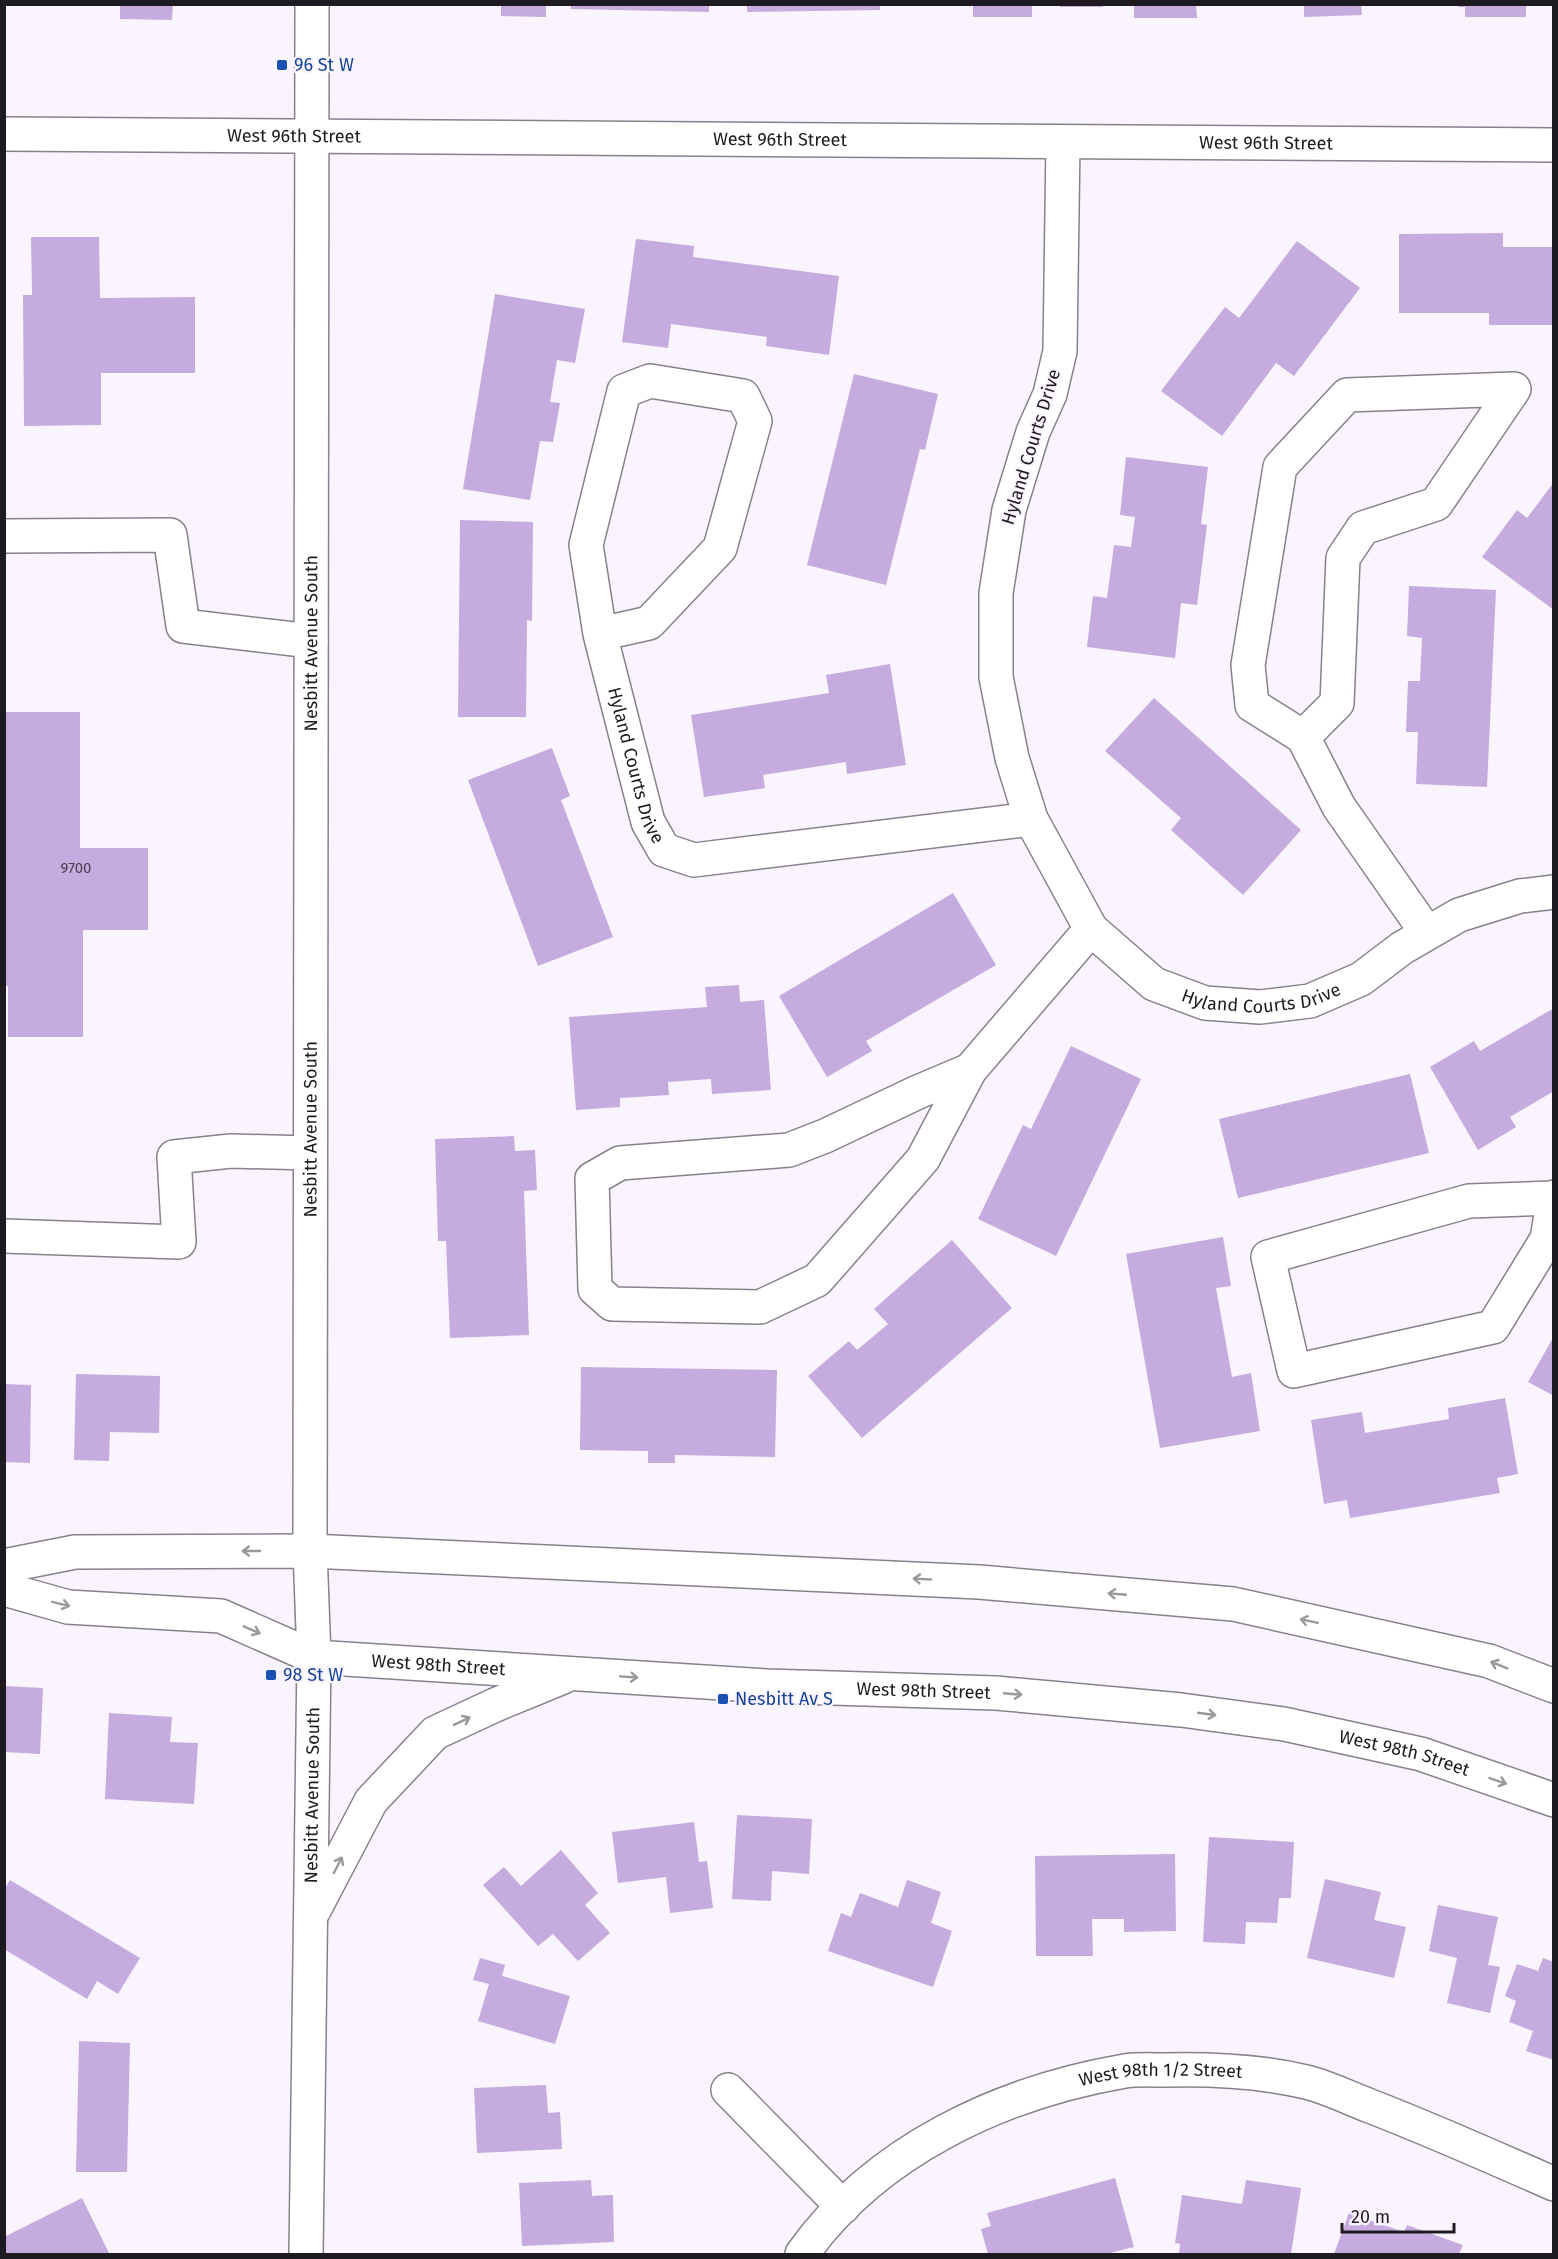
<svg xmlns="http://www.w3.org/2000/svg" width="1558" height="2259" font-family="'Fira Sans',sans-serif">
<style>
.building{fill:#c6abde}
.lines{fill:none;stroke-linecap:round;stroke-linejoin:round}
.minor-casing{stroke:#87818c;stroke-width:36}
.minor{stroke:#fff;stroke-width:33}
.oneway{stroke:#99989a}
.transit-dot{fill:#1a4fb4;stroke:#f9f4fe;stroke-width:2}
.labels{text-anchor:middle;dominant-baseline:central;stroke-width:4.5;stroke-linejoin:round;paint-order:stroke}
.number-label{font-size:15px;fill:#473f4f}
.transit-label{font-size:18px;fill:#164399;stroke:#f9f4fe;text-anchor:start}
.street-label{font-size:18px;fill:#1d1b1f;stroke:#f9f4fe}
</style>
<rect width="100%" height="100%" fill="#f9f4fe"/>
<!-- building -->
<path class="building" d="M120,4H173L172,20L120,19Z
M501,4H546V17L501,16Z
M571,4H709V12L571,9Z
M747,4H880V10L747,12Z
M973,4H1032V17H973Z
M1060,4H1103V7H1060Z
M1134,4H1196L1197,18H1134Z
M1304,4H1361L1362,15L1304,17Z
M1458,4H1526V17H1465V7H1458Z
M1503,233V247H1554V325H1489V313H1399V234Z
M31,237H99L100,298L195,297V373H101V425L24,426L23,295H32Z
M636,239L694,246L693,257L839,276L829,355L766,346L767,337L671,324L668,348L622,342Z
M1297,241L1360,288L1294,376L1276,363L1222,436L1161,391L1225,307L1239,318Z
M495,294L585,309L575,363L557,360L550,402L560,403L553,442L540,441L530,500L463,489Z
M854,374L938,394L925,450L920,449L886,585L807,565Z
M1126,457L1208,467L1201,524L1207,525L1197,605L1181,603L1175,658L1087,647L1093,596L1107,598L1114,545L1131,547L1135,517L1120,515Z
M1554,482V610L1482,557L1517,510L1527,518Z
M460,520L533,522L532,621L527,620L526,717H458Z
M1409,586L1496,590L1487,787L1416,784L1418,732H1406L1408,681H1420L1422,638L1407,636Z
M890,664L906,765L847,774L846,762L763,775L765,788L704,797L691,715L829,693L826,675Z
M1154,698L1301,830L1243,895L1171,830L1181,818L1105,751Z
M4,712H80V848H148V930H83V1037H8V986H4Z
M552,748L570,796L561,800L613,937L538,966L468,780Z
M953,893L996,965L866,1041L872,1051L827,1077L779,996Z
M739,985L740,1002L764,1000L771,1090L712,1094L711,1079L668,1082L669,1095L620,1098V1107L576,1110L569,1017L707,1007L705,987Z
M1554,1008V1091L1510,1117L1516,1127L1478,1150L1430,1067L1474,1041L1480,1051Z
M1071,1046L1141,1079L1056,1256L978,1219L1023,1125L1031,1129Z
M1410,1074L1429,1153L1238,1198L1219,1119Z
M514,1136L515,1151L535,1150L537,1190L524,1191L529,1335L450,1338L446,1241H438L435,1139Z
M1223,1237L1231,1286L1216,1288L1232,1377L1251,1373L1260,1431L1160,1448L1126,1254Z
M952,1240L1012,1308L862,1438L808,1376L849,1341L857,1350L888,1324L874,1309Z
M1554,1336V1396L1528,1382Z
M581,1367L777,1370L775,1457L675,1455V1463H648V1451L580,1450Z
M76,1374L160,1376L159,1433L110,1432L109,1461L74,1460Z
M4,1384L31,1385L30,1463L4,1462Z
M1505,1398L1518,1474L1497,1478L1500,1493L1350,1518L1347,1500L1324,1504L1311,1420L1362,1412L1365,1433L1449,1419L1448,1408Z
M4,1686L43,1688L40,1754L4,1752Z
M109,1713L172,1717L170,1742L198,1743L194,1804L105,1799Z
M737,1815L812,1819L809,1874L772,1871L771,1901L732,1899Z
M694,1822L699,1862L707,1861L713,1908L670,1913L666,1877L618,1883L612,1832Z
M1209,1837L1294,1842L1291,1898H1279L1277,1923L1246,1922L1245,1944L1203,1942Z
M561,1850L598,1893L585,1905L610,1933L578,1961L553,1934L538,1946L483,1885L504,1867L521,1886Z
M1175,1854L1176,1931L1124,1932V1919H1092L1093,1956H1036L1035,1856Z
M1325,1879L1381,1892L1374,1920L1406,1927L1394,1978L1307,1958Z
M10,1880L140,1958L118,1994L97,1981L87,1999L4,1949V1890Z
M907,1880L941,1892L931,1923L952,1931L933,1987L828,1951L841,1913L851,1917L860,1893L898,1907Z
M1438,1905L1498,1917L1488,1965L1500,1967L1490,2013L1447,2003L1457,1958L1429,1951Z
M480,1958L505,1965L502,1976L570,1996L555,2044L478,2021L489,1984L473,1980Z
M1543,1958L1554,1962V2060L1526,2051L1533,2031L1509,2022L1516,2001L1505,1996L1517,1964L1538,1971Z
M79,2041L130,2043L127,2172H76Z
M546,2085L548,2113L560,2112L562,2149L477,2153L474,2088Z
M1115,2178L1134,2247L1106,2254H988L981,2229L991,2226L987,2213Z
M591,2180L592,2196L613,2195L614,2242L522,2246L519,2183Z
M1246,2180L1301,2188L1291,2254H1179L1180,2244L1175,2243L1182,2195L1242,2204Z
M82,2198L109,2253L4,2254V2237Z
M1349,2213L1404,2232L1407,2225L1463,2245L1459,2254H1334Z"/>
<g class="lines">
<!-- minor casing -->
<g class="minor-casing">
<g id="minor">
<path id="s1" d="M4,134L1554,145"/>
<path id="s2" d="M1063,142L1060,351L1050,394L1033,432L1009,510L996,593V677L1012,758L1031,819L1091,929L1154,984L1205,1003L1260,1007L1310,1001L1361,979L1402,948L1459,915L1520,896L1554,892"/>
<path d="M4,536L170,535L183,626L311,641"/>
<path id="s3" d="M600,634L649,623L720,548L755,421L743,396L650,381L624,391L586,545L600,634L648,822L664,850L694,860L1031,819"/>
<path d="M1303,737L1337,703L1343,558L1363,528L1436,504L1514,389L1347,395L1280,467L1248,665L1252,705L1303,737L1339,807L1427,933"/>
<path d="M970,1070L923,1159L817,1280L760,1307L612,1304L595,1289L592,1179L620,1163L789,1150L825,1136L918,1092L970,1070L1091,929"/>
<path d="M1553,1198L1469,1201L1268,1257L1294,1371L1493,1327L1547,1239L1554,1197"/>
<path d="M4,1236L179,1242L174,1157L231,1151L310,1153"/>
<path d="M4,1566L75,1552L310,1551L979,1582L1233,1604L1489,1661L1554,1686"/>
<path id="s4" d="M4,1589L68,1607L221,1616L314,1657L767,1686L996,1693L1181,1710L1284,1724L1421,1754L1554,1800"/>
<path d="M314,1910L371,1801L435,1733L495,1705L563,1677"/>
<path d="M728,2090L843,2207"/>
<path id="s5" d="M306,2254L314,1657L310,1551L312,4"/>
<path id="s6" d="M802,2254C876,2150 1002,2092 1125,2071C1138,2069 1153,2070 1166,2070C1213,2069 1260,2071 1306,2082C1327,2087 1349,2098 1370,2106C1432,2130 1493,2157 1554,2184"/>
</g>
</g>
<!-- minor -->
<use href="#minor" class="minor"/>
</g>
<!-- one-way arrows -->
<defs><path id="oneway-shaft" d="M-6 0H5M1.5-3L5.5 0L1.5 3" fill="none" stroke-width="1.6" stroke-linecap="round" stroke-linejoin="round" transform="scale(1.5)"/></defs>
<g class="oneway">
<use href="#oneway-shaft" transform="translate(251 1551) rotate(180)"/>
<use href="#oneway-shaft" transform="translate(922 1579) rotate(-177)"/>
<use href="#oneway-shaft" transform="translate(1117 1594) rotate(-175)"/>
<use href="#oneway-shaft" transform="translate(61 1604) rotate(14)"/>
<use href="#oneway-shaft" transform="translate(1309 1621) rotate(-168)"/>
<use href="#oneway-shaft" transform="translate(252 1630) rotate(24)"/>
<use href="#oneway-shaft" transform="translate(1499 1665) rotate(-158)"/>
<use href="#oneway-shaft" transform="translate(629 1677) rotate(4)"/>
<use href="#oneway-shaft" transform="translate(1013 1694) rotate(5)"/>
<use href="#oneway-shaft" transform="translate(1207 1714) rotate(8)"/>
<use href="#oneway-shaft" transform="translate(462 1721) rotate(-25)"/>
<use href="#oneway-shaft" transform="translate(1498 1781) rotate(19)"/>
<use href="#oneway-shaft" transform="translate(338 1865) rotate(-63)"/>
</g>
<!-- markers -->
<g class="transit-dot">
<rect x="276" y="59" width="12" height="12" rx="3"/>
<rect x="265" y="1669" width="12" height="12" rx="3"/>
<rect x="717" y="1693" width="12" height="12" rx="3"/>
</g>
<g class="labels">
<!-- number labels -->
<g class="number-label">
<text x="76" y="868">9700</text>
</g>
<!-- transit labels -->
<g class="transit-label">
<text x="294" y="65">96 St W</text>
<text x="283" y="1675">98 St W</text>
<text x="735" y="1699">Nesbitt Av S</text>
</g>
<!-- street labels -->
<g class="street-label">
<text stroke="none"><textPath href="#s1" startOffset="290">West 96th Street</textPath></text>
<text stroke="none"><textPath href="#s1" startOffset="776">West 96th Street</textPath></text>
<text stroke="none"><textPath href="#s1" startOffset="1262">West 96th Street</textPath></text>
<text transform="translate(1031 447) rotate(-73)">Hyland Courts Drive</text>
<text stroke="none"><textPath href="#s5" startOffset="1611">Nesbitt Avenue South</textPath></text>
<text stroke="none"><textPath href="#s3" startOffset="820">Hyland Courts Drive</textPath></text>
<text stroke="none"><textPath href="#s2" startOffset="1011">Hyland Courts Drive</textPath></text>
<text stroke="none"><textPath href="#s5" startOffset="1125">Nesbitt Avenue South</textPath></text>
<text stroke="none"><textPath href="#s4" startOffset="446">West 98th Street</textPath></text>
<text stroke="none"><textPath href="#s4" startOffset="932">West 98th Street</textPath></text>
<text stroke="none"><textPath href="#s4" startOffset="1418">West 98th Street</textPath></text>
<text stroke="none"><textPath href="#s5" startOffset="459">Nesbitt Avenue South</textPath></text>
<text stroke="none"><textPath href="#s6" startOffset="416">West 98th 1/2 Street</textPath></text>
</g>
</g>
<!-- border -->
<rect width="1558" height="2259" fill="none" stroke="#1d1b1f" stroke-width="12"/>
<!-- scale -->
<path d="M1342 2223v9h112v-9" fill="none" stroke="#1d1b1f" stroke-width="3"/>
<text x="1351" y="2223" font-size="18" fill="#1d1b1f" stroke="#f9f4fe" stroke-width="4.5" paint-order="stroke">20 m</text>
</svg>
